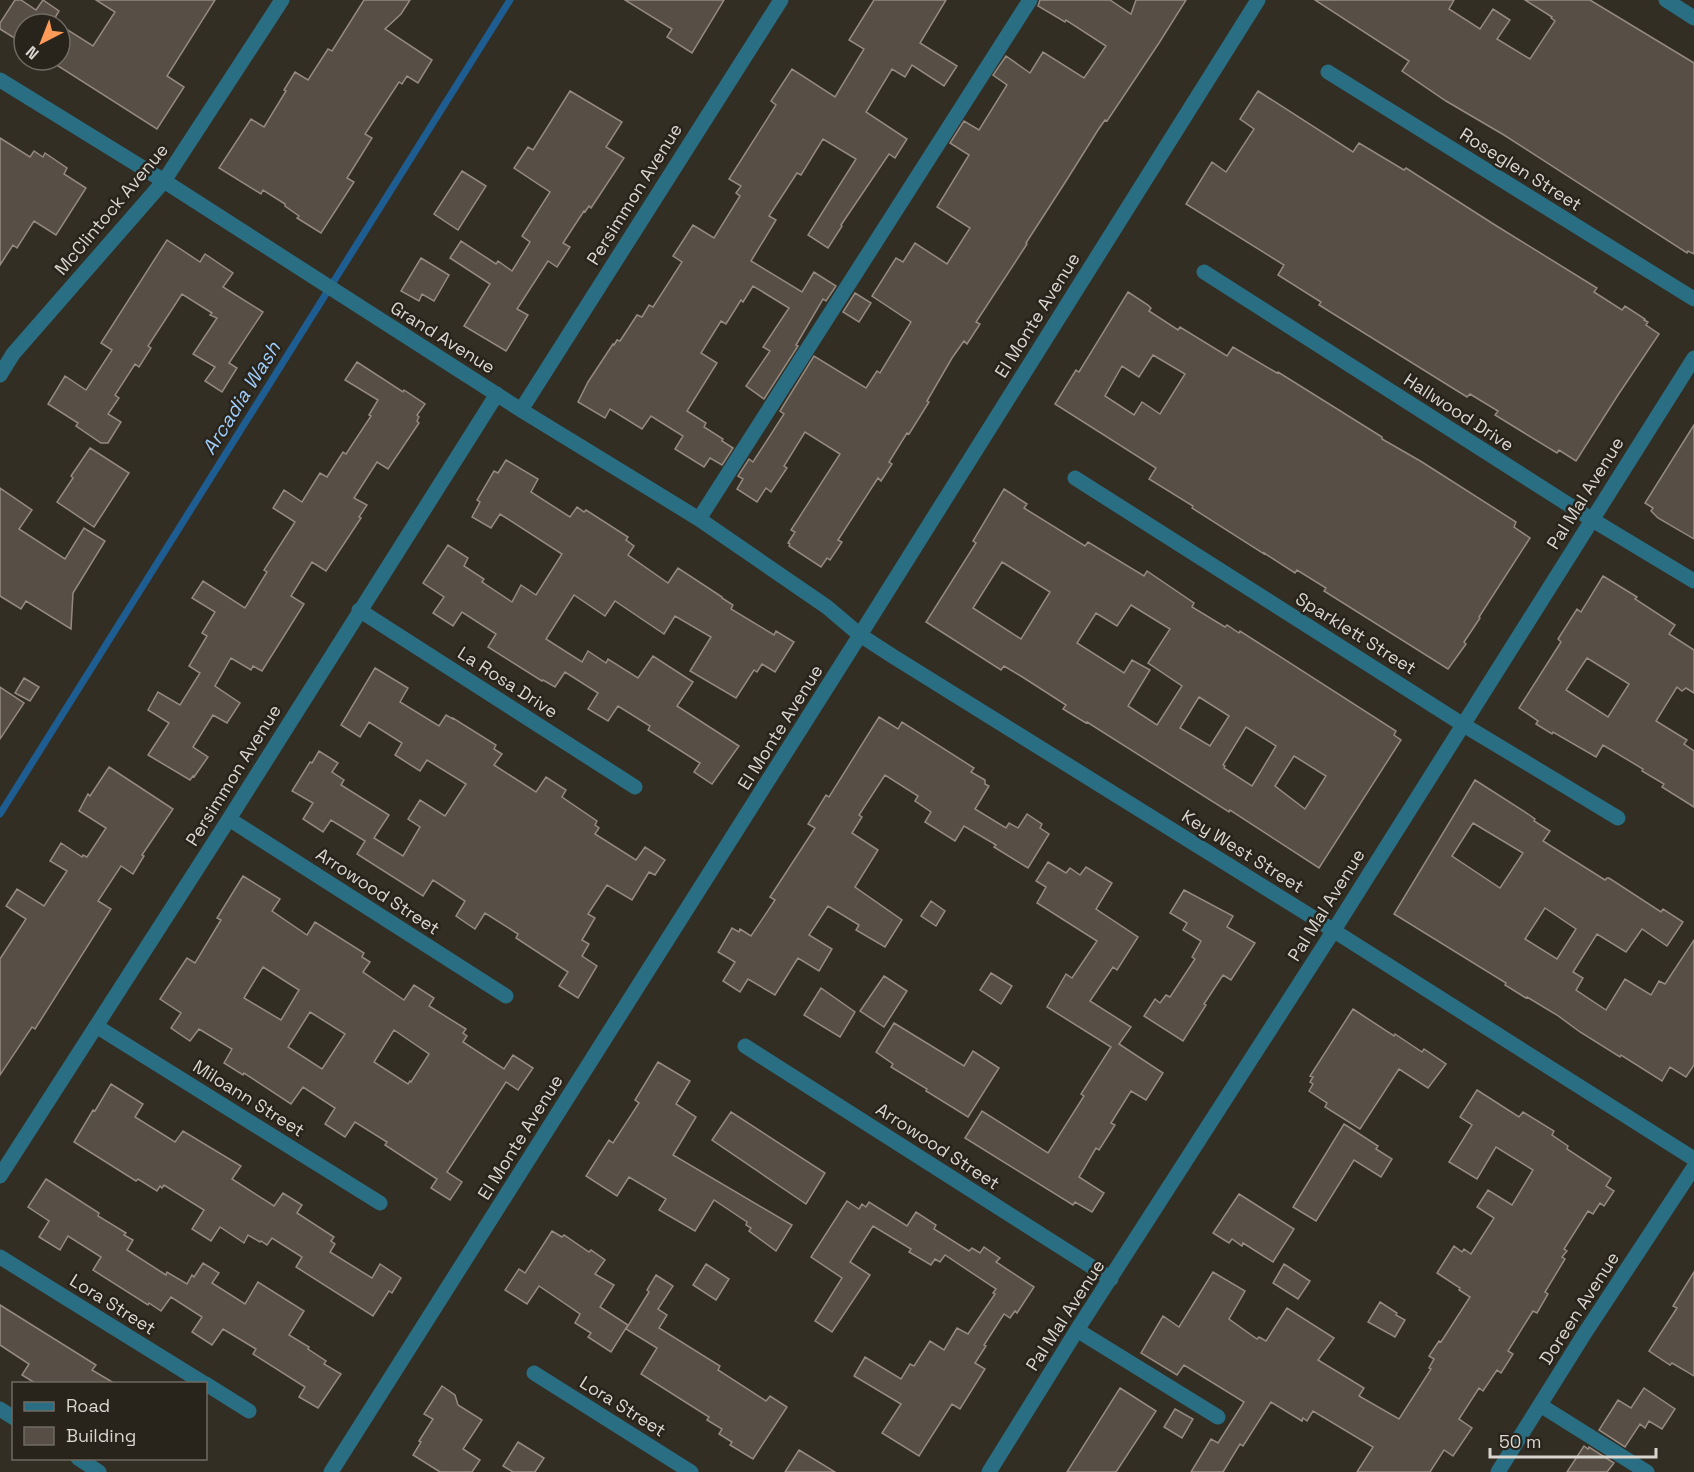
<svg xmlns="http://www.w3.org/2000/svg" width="1694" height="1472" font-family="'Space Grotesk',sans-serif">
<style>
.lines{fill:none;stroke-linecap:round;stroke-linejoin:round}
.stream{stroke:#1d5d92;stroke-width:7}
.building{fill:#574e45;stroke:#958a81;stroke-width:1.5;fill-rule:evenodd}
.minor{stroke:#2a6e83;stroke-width:15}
.labels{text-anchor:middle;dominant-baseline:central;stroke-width:5;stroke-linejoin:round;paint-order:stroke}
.street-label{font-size:18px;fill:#d9d6d0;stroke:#29241b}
.water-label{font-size:20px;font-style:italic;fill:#9dccfa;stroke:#29241b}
</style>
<rect width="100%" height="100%" fill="#332e24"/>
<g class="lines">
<!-- stream -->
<path class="stream" d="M0,814L510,0"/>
</g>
<!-- building -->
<path class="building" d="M15,0H21L36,10L43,0L59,11L53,21L58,24H24V44L0,29V23Z
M96,0H215L167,76L184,87L157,129L55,64L57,60H60V25L93,46L115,12Z
M364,0H410L401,14L385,29L432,60L418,83L407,76L402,84L399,82L365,134L372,138L347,178L354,182L321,233L297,218L299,216L285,206V204L263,190L261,194L219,168L251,119L264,127L286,91L284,90L295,72L308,80L328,49L332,51Z
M625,0H724L692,53L667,37L672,29Z
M874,0H946L920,43L957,66L944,86L912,65L905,77L892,69L866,112L907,139L895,158L889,154L841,225L842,226L828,248L808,235L856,159L823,139L801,175L797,173L769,216L776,220L751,261L802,292L814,272L836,286L826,301L823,299L796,345L798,346L764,399L746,386L770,351L763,347L789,308L753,286L743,302L741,300L726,324L721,321L701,353L717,363L687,411L706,423L704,427L723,439L722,441L733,448L722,465L710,458L704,467L675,449L683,436L651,416L642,429L610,409L605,418L578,402L588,382L613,344L614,345L617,340L620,341L637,315L642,317L649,305L653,307L682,262L673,256L693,225L714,238L740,196L736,193L741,186L729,179L776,105L771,101L792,69L835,97L864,49L849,40Z
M1040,0H1110L1131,14L1136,0H1186L1159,43L1107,121L1105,120L1098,130L1066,181L1026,243L1027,244L976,322L980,324L967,344L964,341L952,358L927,401L929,402L909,434L907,433L889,462L892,464L881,481L878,478L838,540L842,542L830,560L827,558L821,567L789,546L790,544L788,543L795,532L791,530L840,454L805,432L784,466L787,468L771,492L766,488L757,502L737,489L743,479L738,476L749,459L753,462L784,414L780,411L814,356L866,388L877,371L880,373L911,322L872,296L896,258L903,262L915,243L947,264L970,228L937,207L969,155L950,143L964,121L979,130L1007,85L993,75L1006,56L1030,73L1043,52L1084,78L1106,46L1066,20L1065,22L1038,6Z
M1315,0H1454L1449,9L1480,29L1493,9L1510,20L1497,39L1530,59L1555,21L1551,18L1552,17L1525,0H1590L1694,63V254L1688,251L1687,253L1504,135L1446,101L1402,71L1409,61Z
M570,91L622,122L606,147L624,158L591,208L589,206L585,212L584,211L563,243L570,247L557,267L548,261L517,309L528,315L506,351L464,326L490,284L450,258L461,241L496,264L498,261L512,271L530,242L522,236L550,192L514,168L528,147L533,150Z
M1258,91L1353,152L1359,143L1404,170L1406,168L1495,225L1597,288L1594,292L1622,310L1625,306L1645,319L1644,320L1648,322L1646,325L1659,334L1618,395L1576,461L1559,450L1557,453L1495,415L1498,411L1470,394L1467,397L1319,305L1321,302L1278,275L1284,265L1186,204L1212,162L1226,172L1254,129L1240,119Z
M0,138L30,157L34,151L43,157L45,153L67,168L64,174L86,188L56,235L34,221L17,248L13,245L0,265Z
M462,171L486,186L458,230L434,214Z
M167,240L200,262L205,254L233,273L223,287L263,312L229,363L237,368L222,392L205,381L215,367L193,354L217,318L210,315L212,313L182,294L148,346L151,348L139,367L135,364L115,395L119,398L108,414L121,422L108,443H101L76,426L78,423L48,404L65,376L86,390L112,350L101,343Z
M421,258L449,275L434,301L422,294L419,301L401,291Z
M1128,292L1148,305L1151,308L1149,311L1178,330L1180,327L1227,356L1233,347L1277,373L1278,372L1382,437V439L1422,462L1516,522L1514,527L1530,538L1479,617L1480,618L1464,642L1466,644L1448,669L1324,591L1326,588L1297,570L1295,573L1264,553V554L1192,508L1193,506L1149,479L1156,468L1055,404L1076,370L1079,372ZM1153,355L1185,374L1160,414L1142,402L1134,415L1105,396L1122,366L1139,377Z
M855,293L871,303L859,322L843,312Z
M357,362L403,392L404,390L425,404L417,415L419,417L417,421L419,423L388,469L377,462L354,498L367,505L359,517L361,518L326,571L312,562L291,596L304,604L262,671L253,666L251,670L231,658L215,686L240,703L227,723L213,715L193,747L208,757L194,777L193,776L190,780L148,755L169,723L148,710L158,692L180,705L200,673L189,666L207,636L202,633L215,612L192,598L203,581L245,608L267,572L264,570L295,522L273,508L284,490L302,502L320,473L327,477L343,452L346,454L371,416L369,415L378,400L345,380Z
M1694,425V539L1658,518L1651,511L1653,508L1645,503Z
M90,448L129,473L94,527L57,502L73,478L71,476Z
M506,460L538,479L531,492L570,517L577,507L584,512L586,510L628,537L626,540L634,546L628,555L668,583L678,568L722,597V598L733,605L731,609L774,635L776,631L794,642L775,672L762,664L757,672L754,670L736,698L690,671L711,637L675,616L664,634L615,601L605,616L574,595L546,639L582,662L588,651L606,663L608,659L638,678L653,656L693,682L677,706L739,746L712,784L694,772L700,763L648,730L650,726L618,706L608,721L588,709L598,693L565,672L555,687L543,680L542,681L488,647L496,634L462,612L453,626L433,613L444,597L423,583L448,545L468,558L464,566L484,579L482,582L512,602L521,585L536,595L562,554L500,514L491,528L472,517L480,502L477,500L494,471L498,473Z
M0,488L32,510L19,529L65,559L84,528L105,541L73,593L71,629L26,601L21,609L0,596Z
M1004,489L1027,504L1024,508L1085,546L1088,542L1144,576L1147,571L1194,603L1192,607L1225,627L1227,625L1239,633L1240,631L1396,731L1394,735L1401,740L1319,868L1230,810L1229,812L1087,722L1086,723L1063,709L1066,705L1024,678L1004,666L1001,670L926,622L976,543L973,541ZM1002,562L1050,592L1021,639L973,608ZM1131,605L1170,629L1148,663L1182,686L1157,725L1128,706L1150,670L1132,660L1124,673L1077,643L1096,613L1117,626ZM1199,697L1229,716L1210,746L1180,728ZM1246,727L1276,746L1252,786L1224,768L1225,766L1223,765ZM1294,756L1326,776L1305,809L1275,786Z
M1603,576L1637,597L1635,599L1675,625L1669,634L1694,650V693L1686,688L1682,691L1677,687L1656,721L1687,740L1684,744L1694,751V807L1662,787L1664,784L1642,771L1643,769L1603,745L1596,757L1553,732L1552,734L1536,724L1538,721L1519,708L1561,642L1558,639L1577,609L1581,612ZM1587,658L1629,684L1608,717L1566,690Z
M375,668L408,688L400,702L439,726L446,715L453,719V718L496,745L494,749L502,754L494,765L536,792L546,777L566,790L562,797L597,821L595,825L599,828L595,834L636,860L645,847L665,860L655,875L649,872L632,900L607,885L588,914L595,918L582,940L589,944L582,956L597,966L578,998L559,986L568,972L516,938L518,934L485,913L475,929L456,916L465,901L433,880L423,896L357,854L365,841L331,820L323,832L303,819L313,803L292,791L310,762L312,763L319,751L338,763L332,772L344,780L341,785L389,815L374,838L403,856L420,827L408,819L420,800L445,816L466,784L427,760L420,771L395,755L402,743L369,722L360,737L341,725Z
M24,678L39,687L30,701L15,693Z
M0,687L24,703L0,739Z
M879,717L898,729L902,722L974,768L971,772L985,780V784L989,786L975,809L1006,828L1009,823L1018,828L1027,814L1042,824L1040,828L1049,834L1028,868L994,847L996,845L964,826L955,841L925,822L931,812L915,801L918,796L885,775L859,815L862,817L852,833L878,850L855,887L902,920L885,947L856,930L859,925L828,906L809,935L832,949L819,971L798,958L775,995L748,979L740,992L723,981L735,962L718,952L732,928L739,932L740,929L751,936L775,900L770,897L815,828L808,824L826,795L829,797Z
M109,767L173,809L142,855L144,856L133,874L121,866L98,901L111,909L35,1029L32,1027L0,1075V959L26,919L6,906L17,889L44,906L67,871L50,861L61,843L82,857L83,855L87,857L106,828L79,811L88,794L90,796Z
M1475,780L1528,814L1535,819L1534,821L1550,831L1543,841L1605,880L1607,878H1609L1661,912L1663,909L1683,922L1667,946L1642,929L1626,952L1597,934L1573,972L1583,978L1576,990L1606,1010L1625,979L1651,995L1659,981L1665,984L1694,940V1065L1686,1077L1670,1067L1662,1081L1621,1055L1620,1057L1580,1032L1557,1015L1527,997L1526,998L1505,985L1506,983L1394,914ZM1473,823L1523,853L1500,888L1452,856ZM1545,908L1576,929L1557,959L1525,939Z
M1048,862L1066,873L1070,868L1080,875L1086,867L1112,883L1096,909L1138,937L1117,970L1113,967L1090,1001L1131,1027L1119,1044L1163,1073L1146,1100L1131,1091L1111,1123L1115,1125L1099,1150L1096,1148L1079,1177L1104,1193L1092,1212L1075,1202L1073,1205L965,1138L982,1111L1048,1153L1084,1096L1081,1094L1111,1047L1047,1007L1066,974L1072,978L1097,941L1037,903L1046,887L1036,881Z
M243,876L280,899L272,911L307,935L315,922L364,953L362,957L370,962L363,972L404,1000L414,985L434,998L429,1006L466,1029L463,1033L467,1036L463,1042L504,1069L513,1055L533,1068L518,1090L506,1082L447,1172L462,1182L450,1200L431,1188L437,1179L385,1145L387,1142L355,1122L345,1137L325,1124L335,1108L303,1087L291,1104L244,1073L243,1075L224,1063L232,1049L199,1029L190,1041L171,1028L181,1013L160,999L187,958L195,963L221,920L217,918ZM263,967L299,990L281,1020L244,998ZM310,1012L345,1034L322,1069L288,1047ZM394,1030L429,1054L411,1082L410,1081L408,1084L374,1062Z
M1184,890L1233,916L1227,927L1255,943L1231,980L1223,975L1204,1004L1206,1005L1183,1041L1144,1016L1155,999L1160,1003L1166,995L1170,997L1195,959L1192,957L1201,941L1183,930L1187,923L1170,913Z
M931,901L945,911L936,926L921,916Z
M991,973L1012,986L1001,1004L980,990Z
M884,976L907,991L884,1027L860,1011Z
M821,988L855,1012L840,1037L804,1015Z
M1353,1009L1394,1036L1395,1034L1422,1052L1424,1049L1446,1064L1428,1088L1399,1069L1360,1129L1325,1107L1327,1103L1309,1091L1313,1084L1310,1082L1313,1077L1310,1076Z
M894,1023L964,1066L973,1051L999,1068L968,1117L926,1091L927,1089L891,1067L893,1064L876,1052Z
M658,1062L690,1081L676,1104L696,1117L673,1155L792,1225L776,1251L749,1231L751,1228L746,1225L747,1222L714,1200L695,1231L659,1210L666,1199L629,1177L617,1196L586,1176L609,1140L613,1143L639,1103L635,1100Z
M111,1084L143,1104L135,1117L175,1142L183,1131L241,1166L232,1179L274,1206L283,1193L302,1205L297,1213L334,1237L331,1241L335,1244L330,1252L372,1278L380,1264L401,1278L392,1293L389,1291L373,1316L296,1267L302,1257L272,1238L267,1245L261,1241L260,1242L248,1235L244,1243L220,1227L211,1241L192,1229L204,1210L164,1185L162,1188L160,1186L157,1191L138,1179L136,1181L74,1142L93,1110L95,1111Z
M1477,1090L1519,1117L1523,1112L1554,1131L1552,1135L1568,1146L1567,1149L1611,1178L1606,1186L1614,1191L1604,1206L1600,1203L1593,1214L1588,1211L1564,1249L1567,1251L1562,1257L1565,1259L1545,1292L1548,1294L1537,1313L1533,1311L1508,1351L1513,1354L1501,1373L1497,1370L1483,1391L1479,1388L1459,1419L1472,1428L1453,1456L1444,1450L1430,1472H1357L1373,1447L1313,1411L1307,1421L1303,1418L1302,1421L1271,1402L1243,1446L1240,1444L1223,1472H1191L1211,1439L1218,1443L1244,1402L1184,1365L1177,1375L1141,1353L1163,1316L1179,1327L1213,1272L1245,1291L1229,1319L1257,1339L1259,1337L1266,1341L1287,1308L1334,1338L1318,1360L1364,1388L1359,1396L1399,1419L1431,1369L1429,1368L1434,1359L1429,1356L1439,1341L1441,1342L1470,1297L1459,1290L1460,1288L1437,1273L1454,1246L1462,1252L1464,1249L1471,1254L1494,1218L1477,1207L1488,1190L1512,1205L1533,1170L1496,1147L1477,1179L1449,1162L1472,1125L1460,1117Z
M731,1112L825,1173L806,1204L712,1140Z
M1344,1124L1378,1146L1376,1149L1392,1159L1381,1177L1354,1160L1316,1221L1293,1207Z
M46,1179L99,1213L98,1216L126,1233L124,1235L133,1240L127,1250L166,1275L167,1272L187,1284L192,1275L194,1277L203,1263L219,1273L212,1283L245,1304L258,1282L304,1311L289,1335L309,1347L308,1349L326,1361L324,1364L341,1374L318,1408L299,1397L305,1387L253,1354L256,1349L223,1329L212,1345L192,1332L202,1317L171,1297L161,1311L149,1303L148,1305L93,1270L101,1257L68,1236L60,1250L39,1237L49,1221L28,1207Z
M1239,1194L1294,1229L1273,1262L1243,1243L1242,1246L1232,1239L1229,1243L1213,1233Z
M847,1201L859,1209L862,1204L866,1207L869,1202L907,1226L916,1212L936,1225L934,1229L969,1251L972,1248L980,1253L984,1247L1000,1258L996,1262L1034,1287L1017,1313L1015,1311L1010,1318L1004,1314L984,1345L986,1346L975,1363L985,1369L960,1409L952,1404L919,1456L882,1433L901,1404L854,1376L865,1357L901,1379L910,1364L914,1366L930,1341L944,1350L957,1328L968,1334L995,1294L993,1293L996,1289L945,1255L940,1262L935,1259L931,1265L909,1252L911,1249L873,1226L850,1262L870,1275L832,1332L815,1321L842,1278L811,1257Z
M552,1231L562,1237L564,1235L589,1252L591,1250L605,1260L595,1274L614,1285L600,1307L628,1325L611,1352L588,1337L591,1333L575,1323L580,1314L539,1286L527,1304L505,1290L519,1269L525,1273Z
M706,1264L729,1279L716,1300L693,1285Z
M1284,1264L1310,1281L1298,1299L1273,1283Z
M1694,1272V1376L1672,1363L1670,1365L1649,1351L1677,1308L1673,1306Z
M656,1275L673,1286L658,1309L667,1315L659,1328L720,1366L718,1370L766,1401L770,1396L787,1407L753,1459L730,1445L732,1442L719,1434L722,1429L707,1420L709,1417L641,1374L657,1348L626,1329L649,1292L647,1290Z
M1380,1302L1397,1313L1396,1315L1405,1320L1395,1337L1368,1322Z
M0,1305L96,1365L92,1370L114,1383H35L22,1375L29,1364L0,1345Z
M442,1386L455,1395L458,1405L482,1420L463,1449L480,1460L472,1472H440L413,1455L421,1442L419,1441L433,1419L424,1414Z
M1120,1388L1156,1411L1116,1472H1067Z
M1644,1388L1675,1409L1662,1429L1649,1421L1645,1428L1640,1424L1625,1447L1599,1430L1618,1400L1631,1408Z
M1175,1409L1193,1419L1182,1438L1164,1427Z
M518,1442L544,1458L535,1472H513L503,1466Z
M1584,1446L1588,1449L1589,1447L1614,1463L1607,1472H1567Z
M799,1450L835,1472H785Z"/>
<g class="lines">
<!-- minor -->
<path class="minor" d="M1666,0L1694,18
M1328,72L1694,299
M0,80L164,181L521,410L699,519L827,607L860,635L894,657L1309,915L1694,1159
M1204,272L1591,519L1694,581
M0,375L13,354L164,181L282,0
M521,410L781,0
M1075,478L1462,724L1618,818
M699,519L1030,0
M359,610L635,787
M229,819L506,996
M96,1026L380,1203
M745,1046L1111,1279
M0,1176L229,819L497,394
M0,1257L205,1384
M1077,1330L1218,1417
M534,1373L691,1472
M206,1384L249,1411
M1540,1405L1647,1472
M0,1409L14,1418
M78,1458L99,1472
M331,1472L860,635L1258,0
M989,1472L1077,1330L1334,930L1694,358
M1498,1472L1583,1336L1694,1167"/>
</g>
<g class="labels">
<!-- street labels -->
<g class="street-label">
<text transform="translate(1521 169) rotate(32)">Roseglen Street</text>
<text transform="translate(634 194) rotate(-58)">Persimmon Avenue</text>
<text transform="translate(111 209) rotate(-50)">McClintock Avenue</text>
<text transform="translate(1037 315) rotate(-58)">El Monte Avenue</text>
<text transform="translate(443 337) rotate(32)">Grand Avenue</text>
<text transform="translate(1459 412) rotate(33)">Hallwood Drive</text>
<text transform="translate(1585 493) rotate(-58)">Pal Mal Avenue</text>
<text transform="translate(1356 633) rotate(32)">Sparklett Street</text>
<text transform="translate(508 682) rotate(33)">La Rosa Drive</text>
<text transform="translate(780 727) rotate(-58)">El Monte Avenue</text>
<text transform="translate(233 775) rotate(-58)">Persimmon Avenue</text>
<text transform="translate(1243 851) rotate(32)">Key West Street</text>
<text transform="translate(378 891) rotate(33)">Arrowood Street</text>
<text transform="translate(1326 905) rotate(-58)">Pal Mal Avenue</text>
<text transform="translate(249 1098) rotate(32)">Miloann Street</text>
<text transform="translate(520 1137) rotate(-58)">El Monte Avenue</text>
<text transform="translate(938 1146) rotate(33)">Arrowood Street</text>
<text transform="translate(113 1304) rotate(32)">Lora Street</text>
<text transform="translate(1579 1308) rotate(-57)">Doreen Avenue</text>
<text transform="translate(1065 1315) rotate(-57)">Pal Mal Avenue</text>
<text transform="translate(623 1406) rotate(32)">Lora Street</text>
</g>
<!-- water labels -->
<g class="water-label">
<text transform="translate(241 398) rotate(-58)">Arcadia Wash</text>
</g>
</g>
<!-- legend -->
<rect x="12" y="1382" width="195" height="78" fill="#29241b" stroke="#6f6b63" stroke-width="1.5"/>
<rect x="24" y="1402" width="30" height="9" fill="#2a6e83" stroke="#6f6b63" stroke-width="1.5"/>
<text x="66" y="1412" font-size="18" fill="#d9d6d0">Road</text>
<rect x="24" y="1427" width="30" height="18" fill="#574e45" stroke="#6f6b63" stroke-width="1.5"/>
<text x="66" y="1442" font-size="18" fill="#d9d6d0">Building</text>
<!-- north arrow -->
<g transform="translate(42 42) rotate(222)"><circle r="28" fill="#29241b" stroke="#6f6b63" stroke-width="1.5"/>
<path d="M0-4.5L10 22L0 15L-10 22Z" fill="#fe9b58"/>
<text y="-9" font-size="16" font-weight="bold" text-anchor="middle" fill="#d9d6d0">N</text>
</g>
<!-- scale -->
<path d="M1490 1448v9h166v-9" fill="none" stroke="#d9d6d0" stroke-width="3"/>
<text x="1499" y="1448" font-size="18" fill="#d9d6d0" stroke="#29241b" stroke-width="4.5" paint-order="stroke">50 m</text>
</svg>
